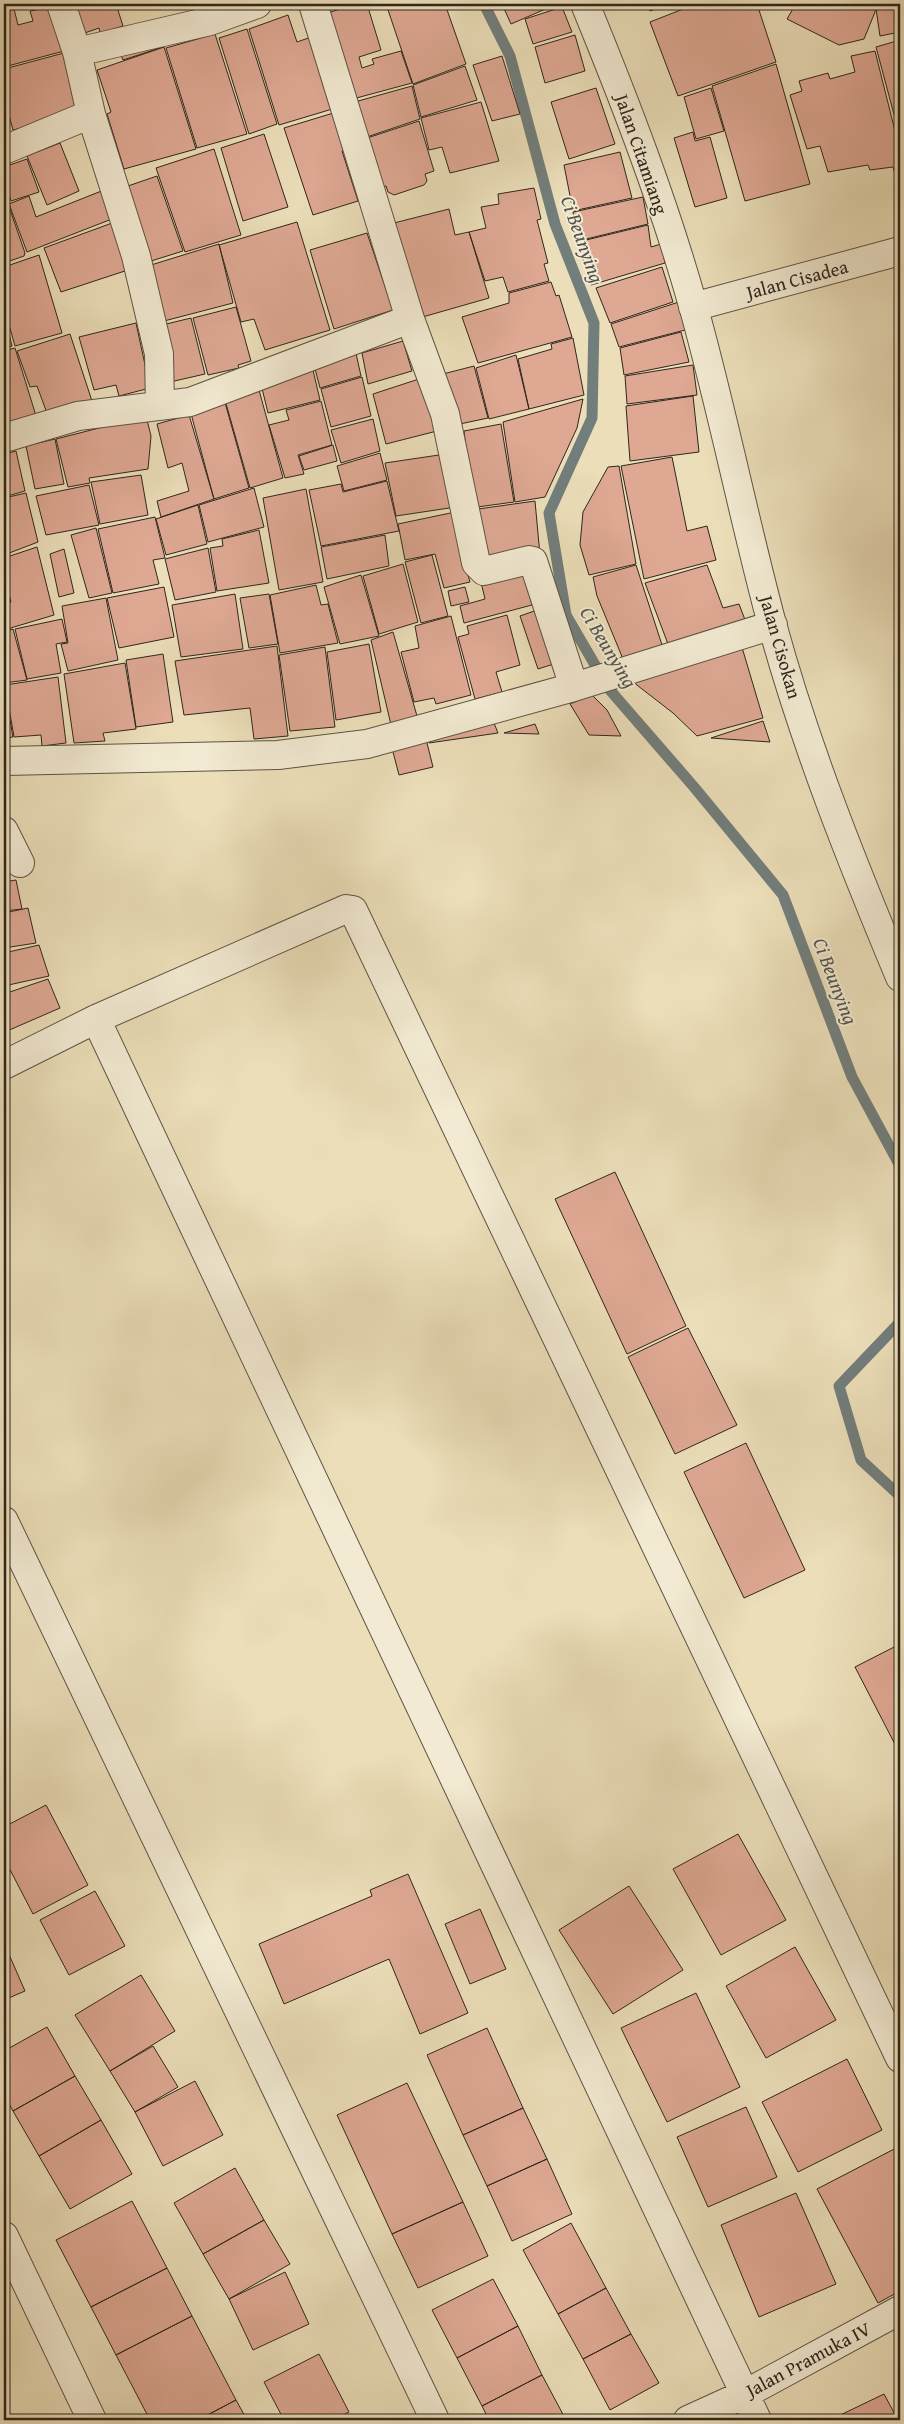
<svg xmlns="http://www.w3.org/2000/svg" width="904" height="2424" font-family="'Gentium Book Plus',serif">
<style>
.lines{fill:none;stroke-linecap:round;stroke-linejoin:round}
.stream{stroke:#727e7c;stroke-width:11}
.building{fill:#dea893;stroke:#2f261d}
.minor-casing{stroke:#5e5444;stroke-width:30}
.minor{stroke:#f2ead2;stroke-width:28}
.labels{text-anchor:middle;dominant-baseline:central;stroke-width:4;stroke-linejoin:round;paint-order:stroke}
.street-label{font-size:19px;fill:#2f261d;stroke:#f2ead2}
.water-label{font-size:20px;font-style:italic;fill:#51524c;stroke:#f2ead2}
</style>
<rect width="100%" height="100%" fill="#ebdeb9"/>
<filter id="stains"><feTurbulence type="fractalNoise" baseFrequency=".004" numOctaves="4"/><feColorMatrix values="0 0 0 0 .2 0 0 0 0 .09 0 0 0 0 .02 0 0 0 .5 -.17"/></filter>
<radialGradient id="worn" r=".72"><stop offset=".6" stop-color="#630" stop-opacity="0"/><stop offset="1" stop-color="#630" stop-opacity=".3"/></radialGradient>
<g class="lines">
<!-- stream -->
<path class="stream" d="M484,4L510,56L555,224L594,323L592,418L549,513L566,615L609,689L694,787L783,895L852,1077L900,1166
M900,1322L839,1386L861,1460L900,1496"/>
</g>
<!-- building -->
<path class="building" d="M70,4H116L123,26L100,33L99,28L79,35Z
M355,4H367L381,50L359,57L362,68L374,64L372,59L401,51L412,83L349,100L322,15Z
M386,4H445L466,64L413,84Z
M502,4H557L511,24Z
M647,4H670L650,11Z
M696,4H757L776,62L678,96L650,22Z
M789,4H875V12L864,39L839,45L787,19L794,7Z
M900,4V32L880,36L876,9Z
M50,7L64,51L4,67V12L14,9L18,25L33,21L30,11Z
M562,7L572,32L533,44L525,19Z
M288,15L297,42L314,36L339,107L279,125L249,29Z
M247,29L277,124L249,134L219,38Z
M215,34L247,134L197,148L166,48Z
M575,35L585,71L545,83L535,47Z
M160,38L163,47L123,60L119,51Z
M900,40V137L876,47Z
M164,47L196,149L124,169L107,114L111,112L97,70Z
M875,51L900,151V176L896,177L893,167L870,170L868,165L828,172L820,146L807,149L790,95L802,91L799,81L828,73L830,79L855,72L851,56Z
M64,53L85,114L13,130L4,97V69Z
M502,56L520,114L492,121L473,65Z
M776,64L810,184L745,201L712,86Z
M465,66L477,100L421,117L413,85Z
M412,86L420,119L361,139L351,103Z
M596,88L615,144L569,159L551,102Z
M711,88L724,131L696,139L684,97Z
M481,102L499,161L450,173L442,147L429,150L421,118Z
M340,111L352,147L342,151L358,201L313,215L284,128Z
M4,114L10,134L4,136Z
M419,121L434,171L425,174L427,181L424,185L394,195L388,192L386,186L377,189L361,140Z
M693,132L695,141L710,137L727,198L695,207L674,138Z
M264,134L288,207L243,221L221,148Z
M60,143L79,191L47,205L27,156Z
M214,149L241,235L185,252L156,168Z
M620,152L632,198L573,211L564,165Z
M27,159L39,192L11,201L4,180V167Z
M157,176L183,251L151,261L128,186Z
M109,188L117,217L27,252L9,204L29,196L36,217Z
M534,188L541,219L537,220L548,263L544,264L549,281L508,292L503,277L485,281L469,232L486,228L481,207L499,204L498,194Z
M4,192L25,253L24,256L4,263Z
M643,197L648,224L578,241L573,212Z
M449,209L455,235L469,232L489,298L419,318L406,278L411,276L394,223Z
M123,219L137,267L61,292L44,248Z
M297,222L330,330L265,350L254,319L241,322L219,245Z
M648,225L651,247L661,244L665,263L591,285L578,242Z
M367,233L393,310L334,329L310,250Z
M219,244L233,303L164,321L151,265Z
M39,255L62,333L15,346L4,307V267Z
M662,267L673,302L610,323L596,288Z
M551,282L556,296L559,295L572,337L478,363L462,317L509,303V293Z
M682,301L689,329L619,347L611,324Z
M236,307L251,361L238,365L239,368L208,375L193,318Z
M4,315L12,346L4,349Z
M191,318L205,374L170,382L158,326Z
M136,323L150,388L119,396L116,385L94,390L79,337Z
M681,332L689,362L624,375L620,348Z
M70,334L92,401L48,416L37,386L30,387L17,351Z
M573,338L584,395L529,409L518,359L552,349L551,344Z
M403,341L412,371L368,384L362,353Z
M15,348L37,419L17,425L15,420L4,424V351Z
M355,349L361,376L320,388L313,361Z
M516,355L529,409L489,419L476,368Z
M693,365L697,395L627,404L625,376Z
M312,366L320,400L268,413L260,380Z
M474,366L488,418L455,425L443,374Z
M362,377L371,416L331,427L321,389Z
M422,378L437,431L386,444L373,394Z
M259,390L283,478L250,488L225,400Z
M693,396L699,452L630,461L626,406Z
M224,399L249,488L214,499L190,410Z
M583,399L577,428L545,497L515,502L503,422Z
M321,401L332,445L298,455L304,474L285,478L269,425L289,420L286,410Z
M189,415L214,499L161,517L157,501L189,491L182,463L168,468L157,424Z
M146,416L151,436L148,469L89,478L90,483L68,487L56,439Z
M373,419L380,451L341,463L331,430Z
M501,424L514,502L470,508L469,472L464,431Z
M55,439L64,484L35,489L26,446Z
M333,445L337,461L304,470L299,456Z
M16,451L25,491L4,497V454Z
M380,453L387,480L344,491L337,466Z
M439,455L440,460H447L456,507L396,516L385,463Z
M672,457L687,531L707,526L716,560L644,579L621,466Z
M619,466L636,564L589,575L580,545L583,512L608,467Z
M141,475L148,515L100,524L91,482Z
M387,481L399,531L321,546L309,490L341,484L343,492Z
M89,485L99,525L46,535L36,496Z
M254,488L264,527L208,542L199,505Z
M306,489L323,582L279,590L263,498Z
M26,493L38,542L4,555V498Z
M535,501L540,555L485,565L471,510Z
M198,505L207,544L166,555L156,519Z
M460,511L463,558L470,582L444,588L435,554L405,560L398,524Z
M155,517L165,558L153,560L159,584L113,593L98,529Z
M96,528L112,593L89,598L71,535Z
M259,530L269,583L217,591L210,548L223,546L222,539Z
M385,535L389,566L327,579L321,547Z
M37,547L54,615L4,630V604L11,602L4,577V558Z
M208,548L216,592L175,600L165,559Z
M64,549L74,593L59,597L50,554Z
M432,555L448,616L421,623L405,562Z
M403,564L418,622L379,634L363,576Z
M636,565L663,648L623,659L597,596L593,577Z
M707,565L723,608L739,604L747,625L671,652L645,583Z
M522,567L532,605L464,623L460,606L485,599L480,578Z
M361,575L379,636L340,644L324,587Z
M4,581L9,601L4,603Z
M316,585L321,605L328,604L338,643L280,653L270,595Z
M164,587L174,637L119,648L107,598Z
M465,587L469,602L451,606L448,591Z
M235,594L243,649L181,657L172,605Z
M269,594L278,644L249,648L240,598Z
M106,598L118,660L68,671L61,644L68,643L62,606Z
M543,608L560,662L538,669L520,616Z
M507,615L520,665L496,672L502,692L475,699L458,637L469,634L467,626Z
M451,616L471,695L436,704L434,698L414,702L401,652L419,648L415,626Z
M62,619L67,642L56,644L61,673L27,679L15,629Z
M13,629L27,680L4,683V632Z
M393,632L419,723L392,729L371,640Z
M369,644L381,712L336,720L327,652Z
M741,644L763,718L697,736L673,713L633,682Z
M277,646L288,736L254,739L250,708L184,715L175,661Z
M325,647L335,727L290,731L279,655Z
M163,654L173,722L136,727L126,660Z
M125,663L136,729L103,733L105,741L74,743L64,674Z
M58,677L66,743L42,746L41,735L14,737L5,685Z
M4,686L13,737L4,738Z
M592,695L607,710L621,736L589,735L570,704Z
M763,721L770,742L711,738Z
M494,723L498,733L429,743L428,739Z
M535,724L539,734L504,733Z
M426,739L433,767L399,775L392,748Z
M16,880L22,909L4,911V882Z
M28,908L36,943L4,948V913Z
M39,945L49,976L4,986V953Z
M48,979L60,1008L7,1031L10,1039L4,1042V994Z
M615,1172L686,1326L627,1354L555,1199Z
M688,1328L737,1425L675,1454L628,1357Z
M746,1443L805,1570L744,1598L684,1472Z
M900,1644V1754L855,1667Z
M46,1805L88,1885L33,1914L4,1858V1827Z
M738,1834L786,1920L721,1955L673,1869Z
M408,1874L468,2013L420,2034L389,1959L284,2004L259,1944L372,1896L370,1890Z
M629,1886L683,1970L613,2014L559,1930Z
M95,1891L125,1946L69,1975L40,1920Z
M480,1909L506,1969L470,1984L445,1924Z
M4,1943L25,1991L4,2000Z
M795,1947L836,2020L766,2058L726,1986Z
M141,1975L175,2031L110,2071L75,2015Z
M696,1993L740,2087L667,2122L621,2028Z
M47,2027L75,2076L13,2111L4,2095V2051Z
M487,2028L523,2108L463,2135L427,2055Z
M153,2046L178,2087L135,2112L110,2071Z
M847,2059L882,2130L798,2172L762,2102Z
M75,2076L101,2120L39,2156L13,2111Z
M195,2081L223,2135L163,2166L135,2112Z
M407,2083L463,2202L392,2234L337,2115Z
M746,2107L777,2177L708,2207L677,2137Z
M523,2108L547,2159L487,2186L463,2135Z
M101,2120L132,2174L70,2209L39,2156Z
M900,2146V2291L878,2303L817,2189Z
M547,2159L572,2214L512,2241L487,2186Z
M235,2168L264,2220L203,2254L174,2203Z
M796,2193L836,2284L759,2317L721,2225Z
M132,2201L167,2268L91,2307L56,2240Z
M463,2202L488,2256L418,2288L392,2234Z
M264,2220L290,2264L229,2299L203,2254Z
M571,2223L606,2288L558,2314L523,2250Z
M167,2268L192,2316L116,2355L91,2307Z
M285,2272L309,2324L253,2350L229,2299Z
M493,2279L518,2326L457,2358L432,2310Z
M606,2288L631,2334L583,2359L558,2314Z
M192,2316L236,2400L198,2420H150L116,2355Z
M518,2326L542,2375L482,2406L457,2358Z
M631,2334L659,2383L610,2410L583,2359Z
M319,2354L349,2412L333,2420H284L264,2382Z
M542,2375L566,2420H489L482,2406Z
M884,2394L898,2420H830Z
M236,2400L247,2420H198Z"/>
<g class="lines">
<!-- minor casing -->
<g class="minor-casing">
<path id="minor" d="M61,4L77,52L91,114L136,256L159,354L160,406
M313,4L410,319L445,414L476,563L484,571L529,560L533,561L574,687
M585,4C626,104 665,205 694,309C723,413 744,520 772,624C805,745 852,862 900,977
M77,52L210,21L257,4
M4,150L91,114
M693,307L900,251
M4,438L78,416L190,402L410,319
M4,761L278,755L367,744L574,687L773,625
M4,831L20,863
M96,1019L757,2420
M4,1065L96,1019L346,909L353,910L900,2058
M4,1521L435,2420
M4,2236L92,2420
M688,2420L745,2394L900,2310"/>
</g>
<!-- minor -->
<use href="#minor" class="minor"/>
</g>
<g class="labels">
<!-- street labels -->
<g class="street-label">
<text transform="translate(642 154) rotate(71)">Jalan Citamiang</text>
<text transform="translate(797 279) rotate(-15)">Jalan Cisadea</text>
<text transform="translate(781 647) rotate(74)">Jalan Cisokan</text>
<text transform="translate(808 2359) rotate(-28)">Jalan Pramuka IV</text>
</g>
<!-- water labels -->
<g class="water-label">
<text transform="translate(583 239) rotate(70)">Ci Beunying</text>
<text transform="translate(609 647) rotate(59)">Ci Beunying</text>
<text transform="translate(836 981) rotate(69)">Ci Beunying</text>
</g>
</g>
<!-- margin -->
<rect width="904" height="2424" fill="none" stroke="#ebdeb9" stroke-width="20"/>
<rect x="5" y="5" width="894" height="2414" fill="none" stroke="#2f261d" stroke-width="2.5"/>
<rect x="10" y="10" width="884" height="2404" fill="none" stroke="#2f261d"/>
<rect width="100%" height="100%" filter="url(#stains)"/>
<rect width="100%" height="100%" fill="url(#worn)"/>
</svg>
